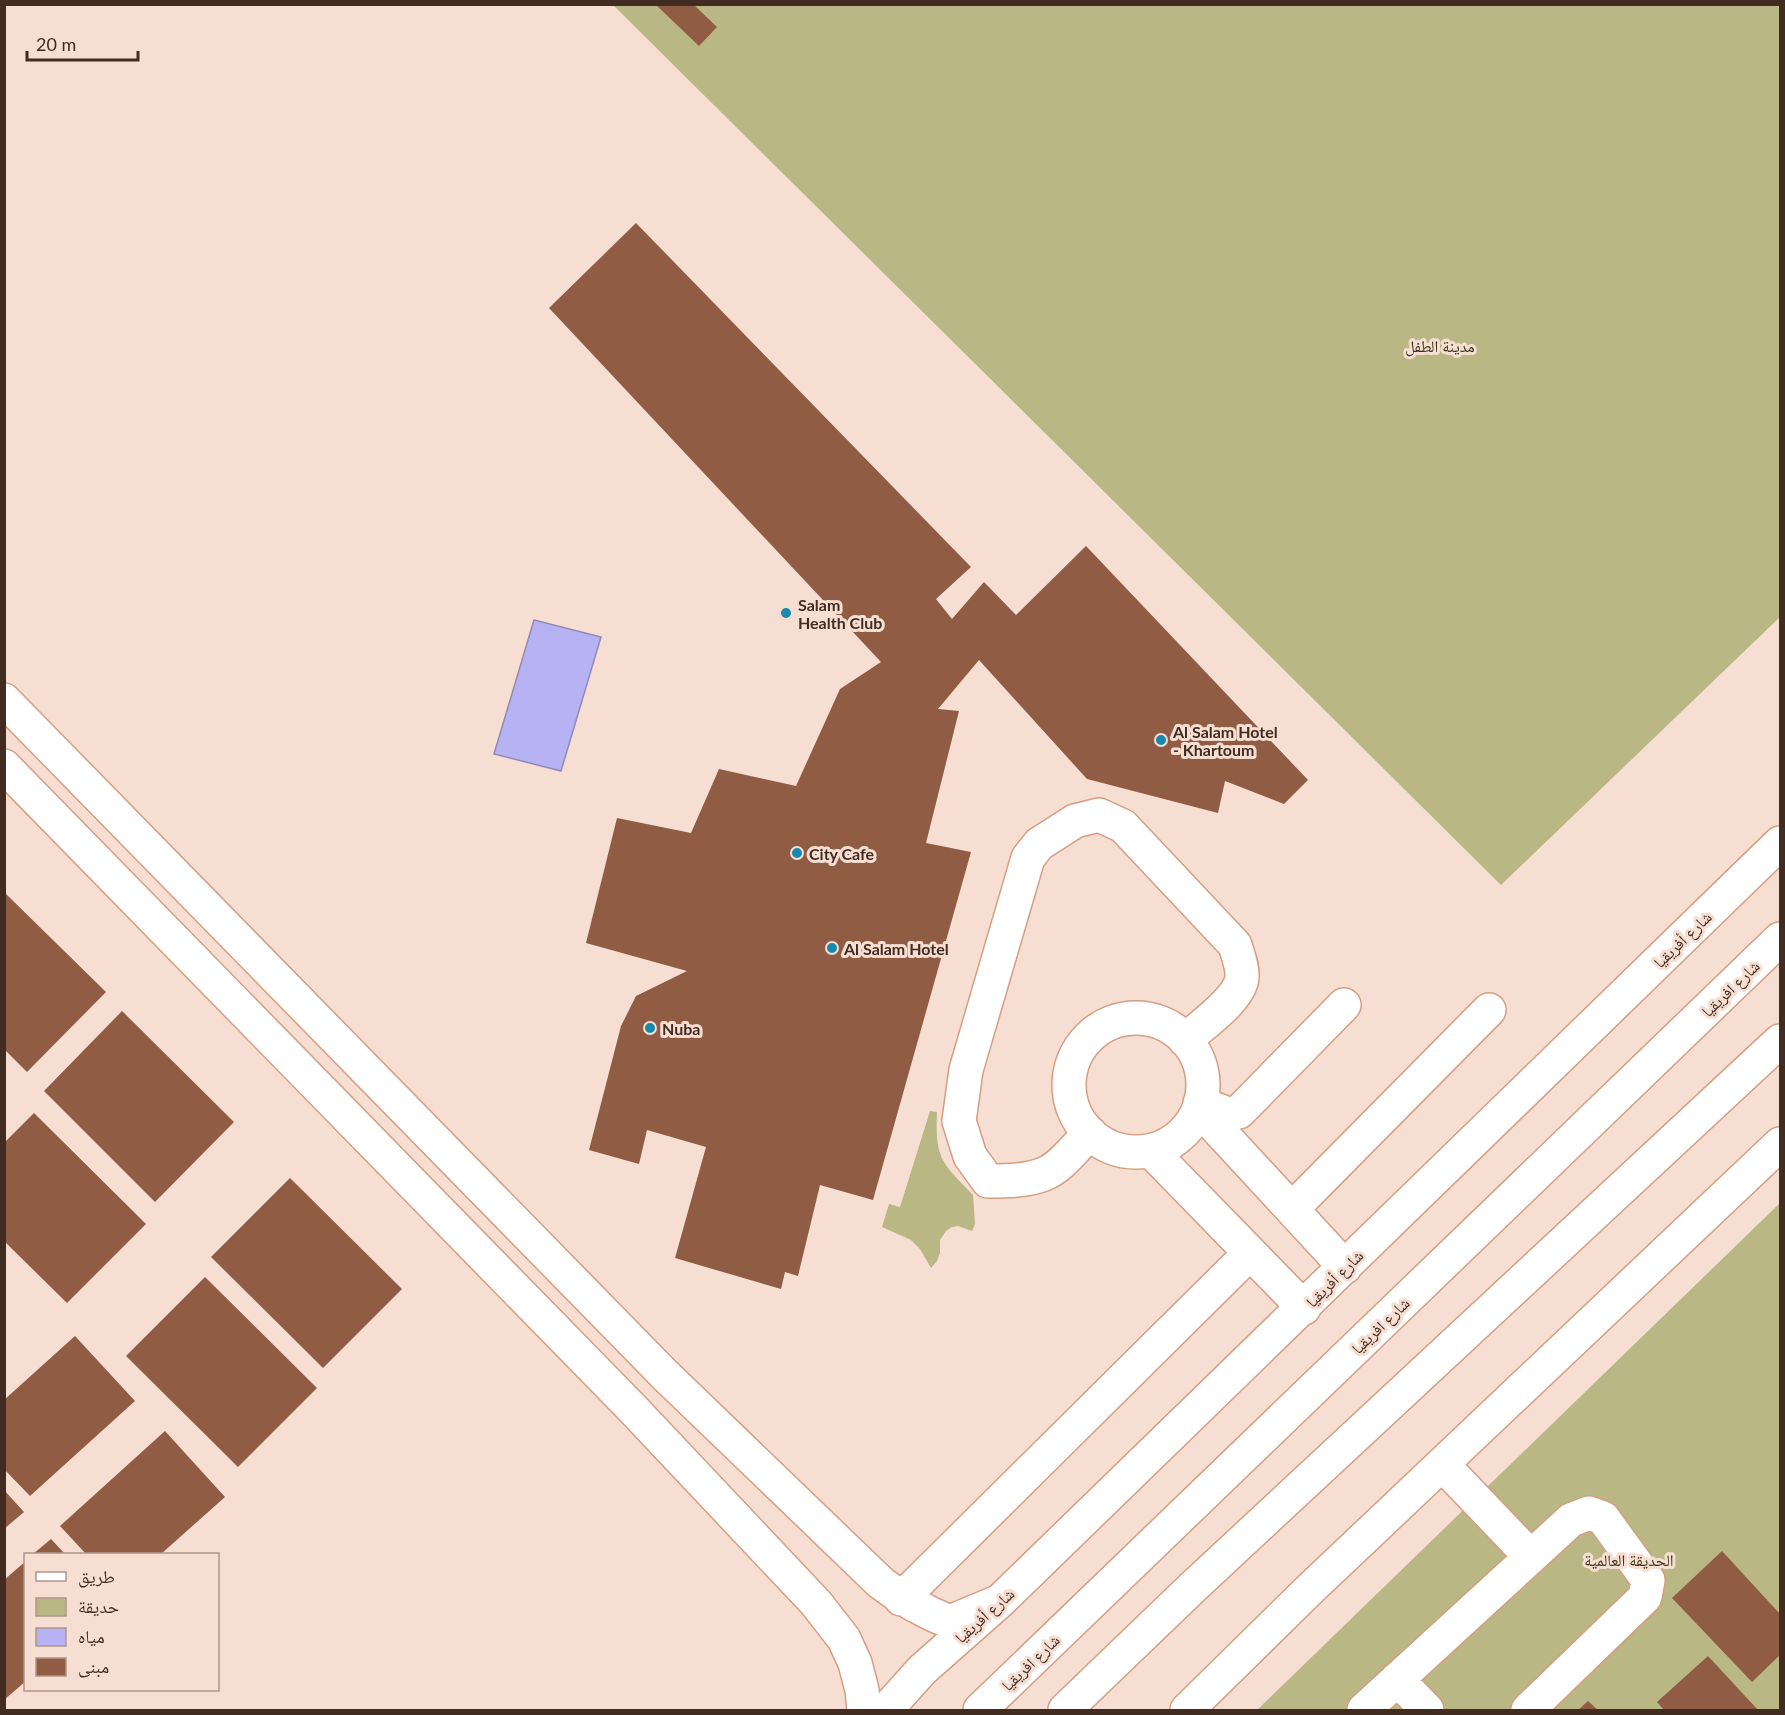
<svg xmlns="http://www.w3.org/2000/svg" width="1785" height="1715" font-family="Lato,'Noto Naskh Arabic',sans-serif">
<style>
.green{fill:#b9b885}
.water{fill:#b6b2f3;stroke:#938ab4;stroke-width:1.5}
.building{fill:#905c43}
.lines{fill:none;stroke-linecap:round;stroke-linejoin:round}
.minor-casing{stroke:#d69d81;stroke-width:36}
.highway-casing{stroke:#d69d81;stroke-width:36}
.minor{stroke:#fff;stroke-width:33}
.highway{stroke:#fff;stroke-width:33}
.poi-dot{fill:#1889ae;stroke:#f6ded2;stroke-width:2}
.labels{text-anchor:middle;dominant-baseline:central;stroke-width:6;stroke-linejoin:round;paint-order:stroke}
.park-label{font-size:16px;fill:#363516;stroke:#f6ded2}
.poi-label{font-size:16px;font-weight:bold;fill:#422b20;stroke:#f6ded2;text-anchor:start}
.street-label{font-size:16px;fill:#422b20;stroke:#f6ded2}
</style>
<rect width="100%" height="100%" fill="#f6ded2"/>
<!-- green -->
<path class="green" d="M613,5H1780V617L1501,885Z
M930,1111L937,1112C935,1160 942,1162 973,1195L975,1224L972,1231L958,1226L952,1227L946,1231L940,1240V1253L937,1261L931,1268L920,1249L911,1240L882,1227L889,1204L900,1207Z
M1780,1203V1710H1257Z"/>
<!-- water -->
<path class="water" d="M534,620L601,637L561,771L494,754Z"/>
<!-- building -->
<path class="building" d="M655,4H693L717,27L699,46Z
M636,223L971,567L936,599L952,619L984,582L1016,615L1086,546L1308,780L1284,804L1225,781L1218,813L1087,779L979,660L938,709L959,711L926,843L971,852L873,1200L820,1185L798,1276L785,1272L781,1289L675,1258L706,1147L647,1130L639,1164L589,1150L621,1026L636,996L687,971L586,943L617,818L691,833L719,769L796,786L840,689L881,662L549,308Z
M4,892L106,992L27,1072L4,1049Z
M122,1011L234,1122L155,1202L44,1091Z
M34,1113L146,1224L67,1303L4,1241V1143Z
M290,1178L402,1289L323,1368L211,1257Z
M205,1277L317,1388L238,1467L126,1356Z
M75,1336L135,1401L30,1496L4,1469V1400Z
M165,1431L225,1497L161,1554H86L60,1526Z
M4,1490L24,1512L4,1529Z
M51,1539L65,1554H33Z
M1722,1551L1780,1614V1655L1752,1682L1672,1598Z
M26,1561V1681L4,1700V1580Z
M1708,1656L1758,1710H1664L1657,1702Z
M1588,1701L1598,1710H1578Z"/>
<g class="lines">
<!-- minor casing -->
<g class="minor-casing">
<path id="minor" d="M4,700L665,1375L881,1583C903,1600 925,1612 950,1622L1000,1601
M4,766L632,1408L816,1603L844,1639L855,1663L862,1690L864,1710
M1069 1085a67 67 0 1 1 134 0a67 67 0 1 1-134 0Z
M1200,1103L1228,1114L1239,1112L1344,1005
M1199,1109L1345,1267
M1090,1133C1076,1146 1062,1167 1044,1174C1027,1181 1006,1181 988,1181L970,1156L959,1121L966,1070L1028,858L1039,844L1075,821L1099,815L1123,826L1235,945C1238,956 1243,967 1242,978C1239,1000 1202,1025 1185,1040
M1151,1151L1304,1308
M1292,1209L1489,1010
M1443,1465L1530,1556
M901,1599L1250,1253
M1397,1679L1427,1710
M886,1710L922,1670L1000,1601L1780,843
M1187,1710L1307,1592L1780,1144
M1364,1710L1571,1520L1589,1513L1603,1518L1648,1580L1645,1597L1528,1710"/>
</g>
<!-- highway casing -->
<g class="highway-casing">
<path id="highway" d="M980,1710L1780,939
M1065,1710L1193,1587L1780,1041"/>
</g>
<!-- minor -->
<use href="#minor" class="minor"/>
<!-- highway -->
<use href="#highway" class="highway"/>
</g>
<!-- markers -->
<g class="poi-dot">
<circle cx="786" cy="613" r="6"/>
<circle cx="1161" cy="740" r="6"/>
<circle cx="797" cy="853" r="6"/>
<circle cx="832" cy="948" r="6"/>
<circle cx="650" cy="1028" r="6"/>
</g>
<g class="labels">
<!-- park labels -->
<g class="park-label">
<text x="1440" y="345">مدينة الطفل</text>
<text x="1629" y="1559">الحديقة العالمية</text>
</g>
<!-- poi labels -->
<g class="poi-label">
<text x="798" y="604">Salam<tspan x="798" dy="18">Health Club</tspan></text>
<text x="1173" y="731">Al Salam Hotel<tspan x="1173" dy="18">- Khartoum</tspan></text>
<text x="809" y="853">City Cafe</text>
<text x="844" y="948">Al Salam Hotel</text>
<text x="662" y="1028">Nuba</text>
</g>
<!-- street labels -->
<g class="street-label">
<text transform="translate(1682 939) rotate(-44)">شارع أفريقيا</text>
<text transform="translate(1730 988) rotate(-44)">شارع افريقيا</text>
<text transform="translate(1334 1278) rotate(-45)">شارع أفريقيا</text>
<text transform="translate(1380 1325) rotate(-44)">شارع افريقيا</text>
<text transform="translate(984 1615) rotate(-42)">شارع أفريقيا</text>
<text transform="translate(1030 1662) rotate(-44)">شارع افريقيا</text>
</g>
</g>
<!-- border -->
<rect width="1785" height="1715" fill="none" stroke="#422b20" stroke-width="12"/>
<!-- legend -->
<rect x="24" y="1553" width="195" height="138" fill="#f6ded2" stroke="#ae968b" stroke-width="1.5"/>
<rect x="36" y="1572" width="30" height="9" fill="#ffffff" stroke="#ae968b" stroke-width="1.5"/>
<text x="78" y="1583" font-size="18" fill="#422b20">طريق</text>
<rect x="36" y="1598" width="30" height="18" fill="#b9b885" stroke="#ae968b" stroke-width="1.5"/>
<text x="78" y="1613" font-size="18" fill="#422b20">حديقة</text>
<rect x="36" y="1628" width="30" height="18" fill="#b6b2f3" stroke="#ae968b" stroke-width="1.5"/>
<text x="78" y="1643" font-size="18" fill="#422b20">مياه</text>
<rect x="36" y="1658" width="30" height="18" fill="#905c43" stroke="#ae968b" stroke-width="1.5"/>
<text x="78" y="1673" font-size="18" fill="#422b20">مبنى</text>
<!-- scale -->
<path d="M27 51v9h111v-9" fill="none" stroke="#422b20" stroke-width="3"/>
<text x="36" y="51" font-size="18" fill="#422b20" stroke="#f6ded2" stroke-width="4.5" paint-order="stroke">20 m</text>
</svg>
